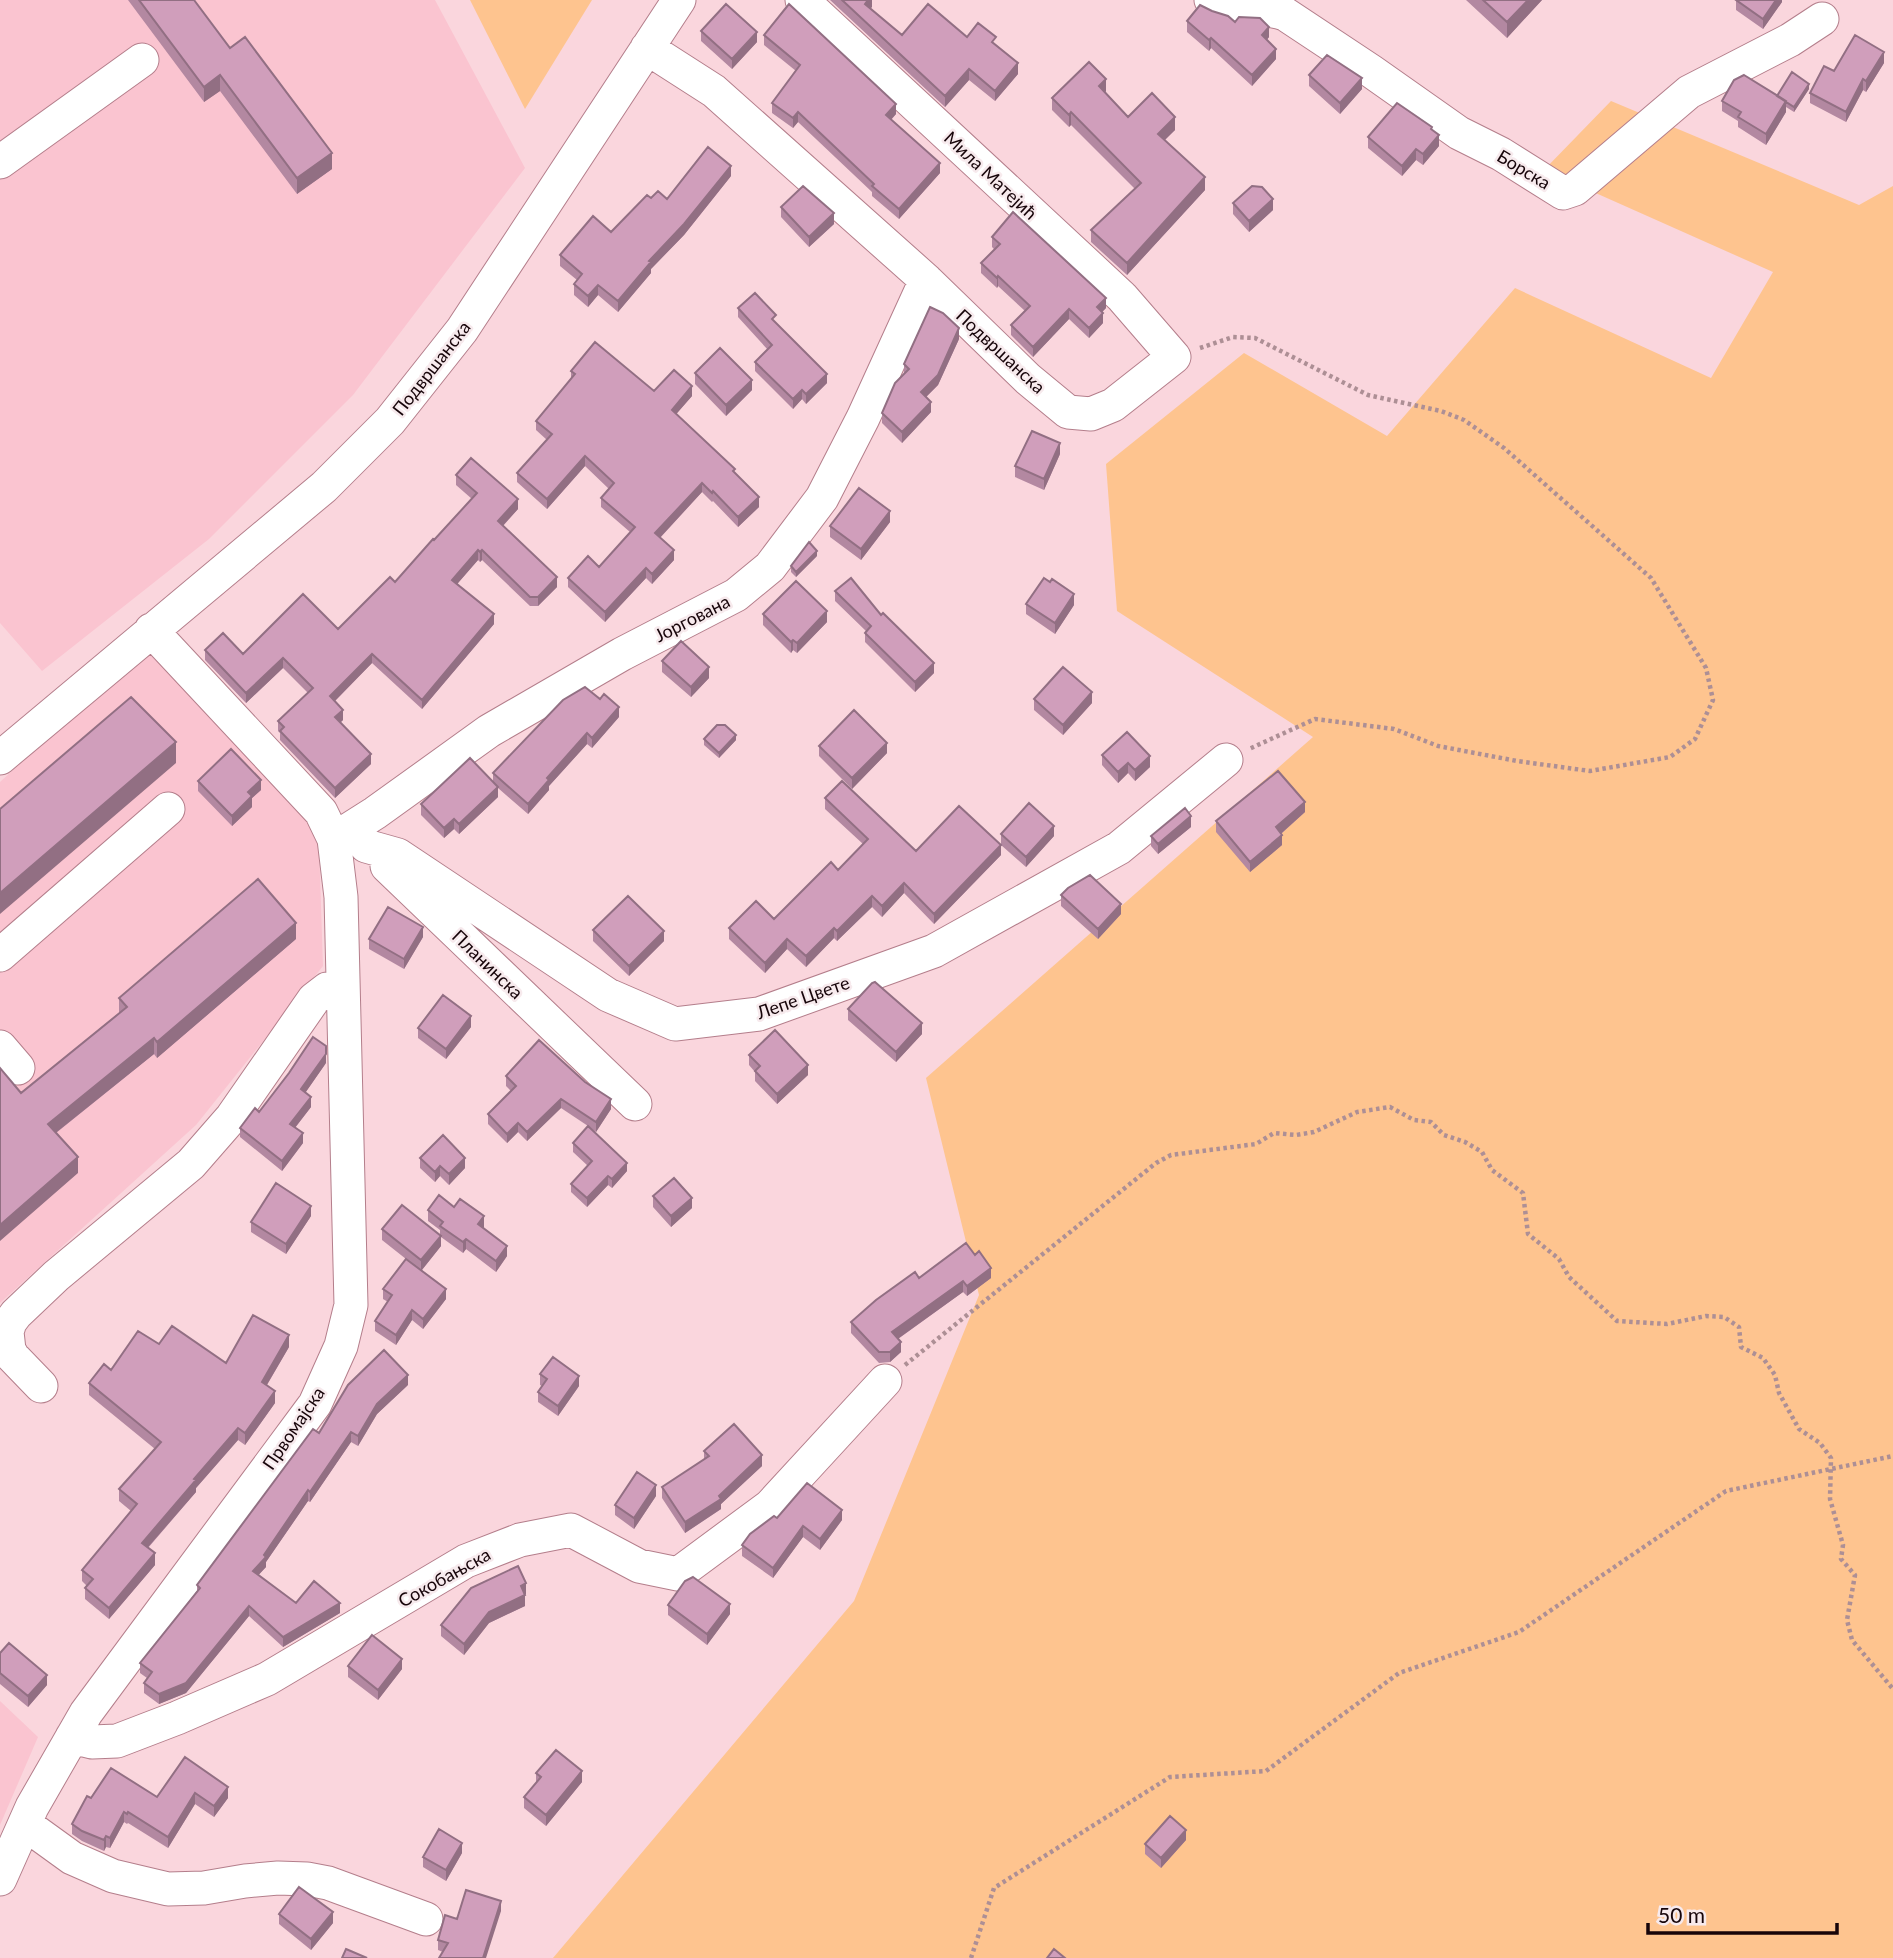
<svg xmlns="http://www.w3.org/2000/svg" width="1893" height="1958" font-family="Lato,sans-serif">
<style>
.built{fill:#fac4d0}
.green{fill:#fec48f}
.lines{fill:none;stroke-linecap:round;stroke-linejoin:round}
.minor-casing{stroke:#b47e8b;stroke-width:35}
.path{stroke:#ad8f95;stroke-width:4.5;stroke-dasharray:3.5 3.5;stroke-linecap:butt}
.minor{stroke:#fff;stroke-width:33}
.wall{fill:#b388a1}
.shaded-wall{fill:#926f83}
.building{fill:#d09ebb;stroke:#926f83;stroke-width:2}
.labels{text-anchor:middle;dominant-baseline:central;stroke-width:5;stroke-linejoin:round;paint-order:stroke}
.street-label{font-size:18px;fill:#17050a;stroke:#f7eaed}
</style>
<rect width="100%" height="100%" fill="#fad6dd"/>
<!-- built -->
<path class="built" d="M0,0H435L525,168L353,395L209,539L42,671L0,623Z
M153,642L318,817L323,966L196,1125L0,1303V782Z
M0,1701L38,1737L0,1825Z"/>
<!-- green -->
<path class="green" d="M470,0H592L525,109Z
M1611,101L1859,205L1893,186V1958H553L854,1601L979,1295L926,1078L1313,737L1117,611L1106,464L1244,353L1387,436L1515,288L1711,378L1773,272L1544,170Z"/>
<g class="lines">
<!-- minor casing -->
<g class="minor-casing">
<path id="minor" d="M1211,0C1236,15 1261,5 1285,14L1371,71L1459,133L1501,154L1563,193L1575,189L1689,92L1790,40L1822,19
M647,48L714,91L926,280L1028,379L1068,412L1091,414L1113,405L1174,357L1122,297L802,0
M0,162L142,60
M0,758L324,487L390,421L462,330L679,0
M334,839L375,813L489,731L622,654L736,595L770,567L822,498L863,418L926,280
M366,846L398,855L608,995L675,1024L759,1014L934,951L1119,848L1226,760
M387,866L635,1104
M0,955L168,809
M0,1047L18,1068
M41,1386L13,1357L9,1350L7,1332L10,1322L16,1314L56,1276L191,1164L232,1117L314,999L327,989H343
M72,1737L92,1742L117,1741L177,1718L267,1679L466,1561L520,1540L571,1530L639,1566L678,1574L770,1506L885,1381
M25,1824L72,1858L113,1876L168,1889L204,1888L245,1881L278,1878L307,1879L328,1883L426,1919
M0,1879L32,1807L86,1713L315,1404L341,1346L351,1305L341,897L334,839L321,812L151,630"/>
</g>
<!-- path -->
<path class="path" d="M1200,348L1233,337L1255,338L1368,395L1441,411L1464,420L1504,448L1651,578L1706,668L1713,700L1695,739L1670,757L1590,771L1517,761L1438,746L1394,729L1315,719L1249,749
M905,1365L1156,1163L1171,1155L1256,1144L1274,1133L1296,1135L1314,1132L1357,1112L1390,1107L1414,1120L1431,1122L1444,1135L1465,1142L1482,1152L1492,1170L1523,1193L1528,1234L1559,1259L1569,1277L1617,1321L1667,1324L1706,1316L1724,1317L1739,1327L1741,1347L1763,1358L1775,1375L1779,1393L1799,1429L1820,1443L1831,1458L1830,1499L1843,1545L1841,1559L1855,1575L1847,1620L1852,1640L1893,1689
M971,1958L994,1888L1170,1777L1266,1771L1399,1673L1519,1632L1726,1491L1893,1456"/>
<!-- minor -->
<use href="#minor" class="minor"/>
</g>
<!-- wall -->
<path class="wall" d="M128,0H194L230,48L332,169L297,194L220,91L204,102Z
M830,0H872V7L870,8L902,35L967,37L996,45L1018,74L995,101L969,80L945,107Z
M1466,0H1542L1507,38Z
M1736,0H1782V2L1763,29L1736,10Z
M1187,21L1269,37L1267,40L1276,59L1252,86L1211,48L1209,51L1187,32Z
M701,31L757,42L732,69L701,41Z
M764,35L896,114L891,120L940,173L899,219L872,196V192L798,122L793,128L772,113V103L796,71L764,45Z
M1884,63L1866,92L1863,90L1846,122L1810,103V93L1834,71Z
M1309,75L1362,89L1340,114L1309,86Z
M1809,89L1794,112L1786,107V112L1766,145L1738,127V121L1722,111V101L1777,96Z
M1106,91L1105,93L1128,117L1175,130L1164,140L1205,190L1127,275L1091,242V230L1135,189L1071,125L1069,127L1052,110V98Z
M1432,130L1439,146L1423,165L1416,160L1402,176L1368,148V137Z
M731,176L684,235L651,269V273L618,312L598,295L588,307L574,295V284L577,280L560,266V255L611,232L651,198L667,199Z
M1233,203L1273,210L1249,232L1233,214Z
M781,207L834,224L809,247L781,217Z
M992,237L1106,308L1102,312L1103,323L1089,338L1069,319L1033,357L1011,335V325L1025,311L998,286L997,288L981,273V263L995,250L992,247Z
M738,308L776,323L827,383L806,404L802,399L793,409L755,371V362L768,350L738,317Z
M959,339L938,385L926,397L931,412L902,443L882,423V413L904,374V364Z
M571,371L654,391L692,396L676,414L735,473L759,507L738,527L713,501L712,502L702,492L660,538L674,560L652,584L646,578L605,622L568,587V578L599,567L630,532L601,507V498L609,489L585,466L547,509L517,482V473L547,440L536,430V421L571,378Z
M695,373L752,390L726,416L695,384Z
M1060,454L1044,490L1015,477V466Z
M456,475L518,509L503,526L557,587L538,606H530L482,560L480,562L478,560L457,584L494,624L422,709L372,663L335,701L343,720L340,723L371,764L335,798L280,740V733L278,731V721L308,693L283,668L246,703L205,660V650L243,654L338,629L395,582L472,499L456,485Z
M890,522L861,560L830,537V526Z
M817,556L796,577L791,572V566Z
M835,591L881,615L934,673L915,692L865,642V633L866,631L835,601Z
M1026,604L1074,605L1055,634L1026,614Z
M763,614L827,622L797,653L793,650L791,653L763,625Z
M662,661L709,678L691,697L662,672Z
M1034,699L1092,703L1063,735L1034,710Z
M619,717L592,748L587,744L549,786V790L528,814L498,788V797L459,834L454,829L444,838L421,815V804L493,782V773Z
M704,739L736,740L719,758L704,745Z
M819,746L887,753L852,789L819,756Z
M1102,755L1150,767L1135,781L1128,773L1118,783L1102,765Z
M198,781L261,790L252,798V807L232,826L198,791Z
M825,798L916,851L1001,855L934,924L904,893L882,917L872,907L837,941L834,938L806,967L787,949L765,973L729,939V928L774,919L838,870L863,844L825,809Z
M1305,812L1281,834L1282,845L1250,872L1216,832V821Z
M1191,827L1158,854L1151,846V836Z
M1001,834L1054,836L1026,867L1001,845Z
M1061,895L1121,914L1098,939L1061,906Z
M593,930L664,941L629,976L593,941Z
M423,937L404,969L369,949V939Z
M296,939L157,1058L154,1054L56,1133L78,1173L21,1093L119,1013V998Z
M848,1009L922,1034L896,1062L848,1020Z
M471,1027L446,1059L418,1038V1028Z
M749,1055L808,1075L777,1104L755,1081V1072L749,1065Z
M326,1063L305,1093L311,1107L295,1128L303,1143L282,1171L240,1137V1128L259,1112Z
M506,1076L611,1109L596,1132L589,1127L627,1171L612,1188L608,1185L587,1207L571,1192V1184L588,1166L573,1152V1143L588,1126L561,1108L527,1141L518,1132L507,1143L488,1124V1114L511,1091L506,1086Z
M420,1158L465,1168L449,1185L440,1176L435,1182L420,1168Z
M653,1196L692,1208L671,1227L653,1207Z
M428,1210L484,1227V1228L507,1256L496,1272L466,1249L463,1253L441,1237V1246L422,1270L446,1299L423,1329L412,1320L396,1345L375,1331V1321L388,1302L383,1299V1289L406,1259L382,1240V1229L440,1235V1230L428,1221Z
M311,1216L286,1254L251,1232V1222Z
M919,1278H991L967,1296L963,1292L898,1339L901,1352L890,1362L879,1363L851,1333V1322Z
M159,1344L226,1363L289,1347L267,1385L275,1403L245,1445L238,1440L196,1488V1492L148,1548L155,1565L109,1619L85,1599V1588L87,1586L82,1581V1570L131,1511L119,1501V1489L155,1449L89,1395V1383L111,1370Z
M540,1374L579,1386L558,1416L538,1402V1392L542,1386L540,1385Z
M408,1385L377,1414L358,1446L351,1442L310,1502L308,1501L266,1562V1567L258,1575L296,1603L340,1613L283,1647L249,1616L186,1693L159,1704L144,1693V1683L147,1678L140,1673V1663L197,1591V1585L319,1433Z
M704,1451L762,1466L721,1504V1509L685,1533L662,1498V1487L704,1460Z
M656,1496L634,1529L615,1515V1505Z
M777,1518L842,1520L820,1550L803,1537L773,1578L742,1556V1545Z
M525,1594V1606L489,1623L464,1655L441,1636V1625L526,1594Z
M668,1605L730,1614L707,1645L668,1615Z
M0,1653L47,1685L28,1707L0,1684Z
M348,1666L402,1669L378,1700L348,1677Z
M185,1757L228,1798L214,1817L195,1804L168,1848L128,1823L127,1824L124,1822L110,1848L106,1847L104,1851L82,1841L72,1834V1824L91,1798L157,1797Z
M536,1773L582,1782L546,1826L524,1808V1797L536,1783Z
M1186,1840L1161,1868L1145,1854V1844Z
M462,1853L446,1881L423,1867V1857Z
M501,1911L443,1952L438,1950V1940L457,1919Z
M279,1914L333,1923L311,1950L279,1924Z"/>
<!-- shaded-wall -->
<path class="shaded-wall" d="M868,0H872V7L865,14V4Z
M1528,0H1542L1507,38V22Z
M1776,0H1782V2L1763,29V19Z
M1269,27V37L1262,45V35Z
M757,32V42L732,69V59Z
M1211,38V48L1209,51V40Z
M1276,49V59L1252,86V75Z
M1884,52V63L1866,92V81Z
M1018,63V74L995,101V91Z
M969,69V80L945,107V96Z
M220,75V91L204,102V87Z
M1362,78V89L1340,114V103Z
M1106,79V91L1099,99V86Z
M1863,79V90L1846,122V112Z
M1809,84V89L1794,112V107Z
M1786,101V112L1766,145V134Z
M896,104V114L886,125V115Z
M798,112V122L793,128V118Z
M1071,112V125L1069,127V115Z
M1175,117V130L1158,147V134Z
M1439,135V146L1423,165V154Z
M1416,149V160L1402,176V166Z
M332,153V169L297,194V178Z
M940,163V173L899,219V209Z
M731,166V176L684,235L651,269V273L618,312V301L649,261Z
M1205,177V190L1127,275V263Z
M1273,199V210L1249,232V221Z
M834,213V224L809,247V237Z
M998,276V286L997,288V278Z
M598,285V295L588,307V296Z
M1106,298V308L1097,317V307Z
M1069,309V319L1033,357V347Z
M1103,313V323L1089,338V328Z
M959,328V339L938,385L921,402V392Z
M827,374V383L806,404V394Z
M752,380V390L726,416V405Z
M692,386V396L672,419V410Z
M802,390V399L793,409V399Z
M931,402V412L902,443V432Z
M1060,443V454L1044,490V479Z
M585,456V466L547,509V499Z
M702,483V492L655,543V533Z
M759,497V507L738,527V517Z
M518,499V509L498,531V521Z
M890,511V522L861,560V549Z
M478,550V560L452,590V580Z
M482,550V560L480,562V552Z
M674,550V560L652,584V574Z
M817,551V556L796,577V572Z
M646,568V578L605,622V612Z
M557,577V587L538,606V597Z
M1074,594V605L1055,634V623Z
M827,611V622L797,653V643Z
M494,614V624L422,709V700Z
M793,640V650L791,653V642Z
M372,654V663L330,706V696Z
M283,658V668L246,703V693Z
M934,663V673L915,692V682Z
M709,667V678L691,697V687Z
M1092,692V703L1063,735V725Z
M619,707V717L592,748V738Z
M343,710V720L335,727V717Z
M587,733V744L549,786V790L528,814V804L547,778Z
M736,735V740L719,758V753Z
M176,742V763L0,914V893Z
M887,743V753L852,789V778Z
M371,754V764L335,798V788Z
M1150,756V767L1135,781V770Z
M1128,763V773L1118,783V772Z
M261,780V790L252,798V807L232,826V816L248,792Z
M498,787V797L459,834V824Z
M1305,802V812L1276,838V827Z
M1191,816V827L1158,854V844Z
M454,819V829L444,838V828Z
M1054,826V836L1026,867V857Z
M1282,835V845L1250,872V862Z
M1001,845V855L934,924V914Z
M904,883V893L882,917V906Z
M872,896V907L837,941V931Z
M1121,904V914L1098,939V929Z
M296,923V939L157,1058V1042Z
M423,927V937L404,969V959Z
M834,928V938L806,967V956Z
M664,931V941L629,976V966Z
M787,939V949L765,973V963Z
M471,1016V1027L446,1059V1049Z
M922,1023V1034L896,1062V1052Z
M154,1038V1054L48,1139V1124Z
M326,1054V1063L301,1099V1089Z
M808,1065V1075L777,1104V1094Z
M311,1097V1107L290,1134V1124Z
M561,1099V1108L527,1141V1132Z
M611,1099V1109L596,1132V1122Z
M518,1123V1132L507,1143V1134Z
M303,1133V1143L282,1171V1161Z
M78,1157V1173L0,1241V1225Z
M465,1158V1168L449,1185V1174Z
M627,1163V1171L612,1188V1179Z
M440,1166V1176L435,1182V1172Z
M608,1176V1185L587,1207V1198Z
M692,1198V1208L671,1227V1216Z
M311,1206V1216L286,1254V1244Z
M484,1216V1227L478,1235V1224Z
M441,1236V1246L421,1271V1260Z
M466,1239V1249L463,1253V1242Z
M507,1246V1256L496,1272V1261Z
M991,1268V1278L967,1296V1286Z
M963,1281V1292L892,1343V1332Z
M446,1289V1299L423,1329V1319Z
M412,1310V1320L396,1345V1335Z
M289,1335V1347L262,1393V1382Z
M901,1342V1352L890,1362V1352Z
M408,1375V1385L377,1414L358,1446V1436L377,1404Z
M579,1376V1386L558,1416V1406Z
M275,1391V1403L245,1445V1433Z
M238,1428V1440L196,1488V1492L142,1554V1543L194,1479Z
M351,1432V1442L310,1502V1492Z
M762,1455V1466L721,1504V1509L685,1533V1522L719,1496Z
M656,1485V1496L634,1529V1518Z
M308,1490V1501L266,1562V1567L253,1581V1571Z
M842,1510V1520L820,1550V1539Z
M803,1526V1537L773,1578V1568Z
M155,1553V1565L109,1619V1608Z
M526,1583V1594L521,1596V1586Z
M525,1595V1606L489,1623L464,1655V1644L489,1612Z
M340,1603V1613L283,1647V1637Z
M730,1604V1614L707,1645V1634Z
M249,1606V1616L186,1693L159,1704V1694Z
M402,1659V1669L378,1700V1690Z
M47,1675V1685L28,1707V1696Z
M582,1771V1782L546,1826V1815Z
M228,1787V1798L214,1817V1806Z
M195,1793V1804L168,1848V1837Z
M124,1812V1822L110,1848V1838Z
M1186,1830V1840L1161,1868V1858Z
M106,1836V1847L104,1851V1840Z
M462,1843V1853L446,1881V1870Z
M501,1901V1911L486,1958H483Z
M333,1912V1923L311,1950V1939Z"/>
<!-- building -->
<path class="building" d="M139,0H194L230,48L245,37L332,153L297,178L220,75L204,87Z
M842,0H868L865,4L902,35L928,4L967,37L978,23L996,37L992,42L1018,63L995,91L969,69L945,96Z
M1483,0H1528L1507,22Z
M1736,0H1776L1763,19Z
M726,4L757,32L732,59L701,31Z
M789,4L896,104L886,115L940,163L899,209L872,186L874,184L798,112L793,118L772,103L800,65L764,35Z
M1200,5L1212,11L1228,16L1235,22L1239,17L1260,18L1269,27L1262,35L1276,49L1252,75L1211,38L1209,40L1187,21Z
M1855,35L1884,52L1866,81L1863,79L1846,112L1810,93L1824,66L1834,71Z
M1327,55L1362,78L1340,103L1309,75Z
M1089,62L1106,79L1099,86L1128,117L1152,93L1175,117L1158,134L1205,177L1127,263L1091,230L1141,183L1071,112L1069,115L1052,98Z
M1792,72L1809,84L1794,107L1777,96Z
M1744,75L1786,101L1766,134L1738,117L1741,112L1722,101L1734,80Z
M1397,103L1432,127L1431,129L1439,135L1423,154L1416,149L1402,166L1368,137Z
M708,147L731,166L684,224L649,261L651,262L618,301L598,285L588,296L574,284L582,274L560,255L593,216L611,232L647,195L651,198L658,191L667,199Z
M803,186L834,213L809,237L781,207Z
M1252,186L1262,187L1273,199L1249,221L1233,203Z
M1013,212L1106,298L1097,307L1103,313L1089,328L1069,309L1033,347L1011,325L1030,306L998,276L997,278L981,263L1000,244L992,237Z
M755,293L776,315L772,319L827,374L806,394L802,390L793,399L755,362L772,345L738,308Z
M930,307L943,313L959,328L938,375L921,392L931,402L902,432L882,413L895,383L909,369L904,364Z
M595,342L654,391L674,370L692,386L672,410L735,469L733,471L759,497L738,517L713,491L712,493L702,483L655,533L674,550L652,574L646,568L605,612L568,578L588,556L599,567L635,527L601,498L614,483L585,456L547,499L517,473L552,434L536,421L575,374L571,371Z
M720,348L752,380L726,405L695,373Z
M1032,431L1060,443L1044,479L1015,466Z
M471,458L518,499L498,521L557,577L538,597H530L482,550L480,552L478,550L452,580L494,614L422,700L372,654L330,696L343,710L335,717L371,754L335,788L280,731L284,727L278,721L313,688L283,658L246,693L205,650L223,633L243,654L303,594L338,629L390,577L395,582L433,539L434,540L477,493L456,475Z
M859,488L890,511L861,549L830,526Z
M809,542L817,551L796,572L791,566Z
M851,578L881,615L883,613L934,663L915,682L865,633L871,626L835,591Z
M1044,578L1050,582L1052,579L1074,594L1055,623L1026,604Z
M796,581L827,611L797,643L793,640L791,642L763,614Z
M681,641L709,667L691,687L662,661Z
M1063,667L1092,692L1063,725L1034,699Z
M585,687L600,699L604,694L619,707L592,738L587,733L547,778L549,780L528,804L493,773L563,700Z
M131,697L176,742L0,893V809Z
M854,710L887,743L852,778L819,746Z
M717,725H725L736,735L719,753L704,739Z
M1127,732L1150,756L1135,770L1128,763L1118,772L1102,755Z
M231,749L261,780L248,792L252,796L232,816L198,781Z
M470,758L498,787L459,824L454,819L444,828L421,804Z
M1278,771L1305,802L1276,827L1282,835L1250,862L1216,821Z
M842,781L916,851L959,806L1001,845L934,914L904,883L882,906L872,896L837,931L834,928L806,956L787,939L765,963L729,928L756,901L774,919L831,862L838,870L868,839L825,798Z
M1029,803L1054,826L1026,857L1001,834Z
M1185,808L1191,816L1158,844L1151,836Z
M1090,875L1121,904L1098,929L1061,895L1068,888Z
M258,879L296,923L157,1042L154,1038L48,1124L78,1157L0,1225V1068L21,1093L127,1007L119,998Z
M628,896L664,931L629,966L593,930Z
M388,907L423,927L404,959L369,939Z
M875,982L922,1023L896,1052L848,1009L872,983Z
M443,995L471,1016L446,1049L418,1028Z
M775,1030L808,1065L777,1094L755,1071L760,1066L749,1055Z
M313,1037L326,1046V1054L301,1089L311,1097L290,1124L303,1133L282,1161L240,1128L255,1108L259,1112L289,1073Z
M539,1040L585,1082L611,1099L596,1122L561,1099L527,1132L518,1123L507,1134L488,1114L516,1086L506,1076Z
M588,1126L627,1163L612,1179L608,1176L587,1198L571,1184L592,1161L573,1143Z
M443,1135L465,1158L449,1174L440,1166L435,1172L420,1158Z
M674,1178L692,1198L671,1216L653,1196Z
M276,1183L311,1206L286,1244L251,1222Z
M439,1195L454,1207L460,1199L484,1216L478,1224L507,1246L496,1261L466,1239L463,1242L440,1226L443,1222L428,1210Z
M402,1205L441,1236L421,1260L382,1229Z
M966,1243L975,1255L979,1251L991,1268L967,1286L963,1281L892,1332L901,1342L890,1352H879L851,1322L876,1300L915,1272L919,1278Z
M406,1259L446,1289L423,1319L412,1310L396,1335L375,1321L392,1295L383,1289Z
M253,1315L289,1335L262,1382L275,1391L245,1433L238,1428L194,1479L196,1480L142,1543L155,1553L109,1608L85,1588L93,1579L82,1570L137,1504L119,1489L161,1442L89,1383L104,1364L111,1370L138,1331L159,1344L172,1326L226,1363Z
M384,1350L408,1375L377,1404L358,1436L351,1432L310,1492L308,1490L264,1555L266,1557L253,1571L296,1603L314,1581L340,1603L283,1637L249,1606L186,1683L159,1694L144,1683L152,1672L140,1663L200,1588L197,1585L313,1429L319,1433L348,1385Z
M553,1357L579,1376L558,1406L538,1392L547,1379L540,1374Z
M734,1424L762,1455L719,1496L721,1499L685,1522L662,1487L709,1456L704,1451Z
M637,1472L656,1485L634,1518L615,1505Z
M807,1483L842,1510L820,1539L803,1526L773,1568L742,1545L750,1534L774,1516L777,1518Z
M518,1566L526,1583L521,1586L525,1595L489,1612L464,1644L441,1625L471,1588Z
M693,1577L730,1604L707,1634L668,1605L685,1581Z
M372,1635L402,1659L378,1690L348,1666Z
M9,1643L47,1675L28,1696L0,1673V1653Z
M556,1750L582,1771L546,1815L524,1797L541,1777L536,1773Z
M185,1757L228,1787L214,1806L195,1793L168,1837L128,1812L127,1814L124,1812L110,1838L106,1836L104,1840L82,1831L72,1824L87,1796L91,1798L111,1768L157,1797Z
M1170,1816L1186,1830L1161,1858L1145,1844Z
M439,1829L462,1843L446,1870L423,1857Z
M299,1887L333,1912L311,1939L279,1914Z
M466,1890L501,1901L483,1958H439L448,1943L438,1940L445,1915L457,1919Z
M346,1949L367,1958H342Z
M1054,1949L1065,1958H1047Z"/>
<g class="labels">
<!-- street labels -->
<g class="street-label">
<text transform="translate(1524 169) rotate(31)">Борска</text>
<text transform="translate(991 175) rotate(43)">Мила Матејић</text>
<text transform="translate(1001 351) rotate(43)">Подвршанска</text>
<text transform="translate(431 368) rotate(-52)">Подвршанска</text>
<text transform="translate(692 618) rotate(-27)">Јоргована</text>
<text transform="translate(488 964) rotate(44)">Планинска</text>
<text transform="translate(803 997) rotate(-19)">Лепе Цвете</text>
<text transform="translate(293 1428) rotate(-56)">Првомајска</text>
<text transform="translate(444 1577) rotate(-29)">Сокобањска</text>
</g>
</g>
<!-- scale -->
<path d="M1648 1923v10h189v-10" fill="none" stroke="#17050a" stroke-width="3.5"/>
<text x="1658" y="1923" font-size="21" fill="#17050a" stroke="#f7eaed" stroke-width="5" paint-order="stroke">50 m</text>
</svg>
